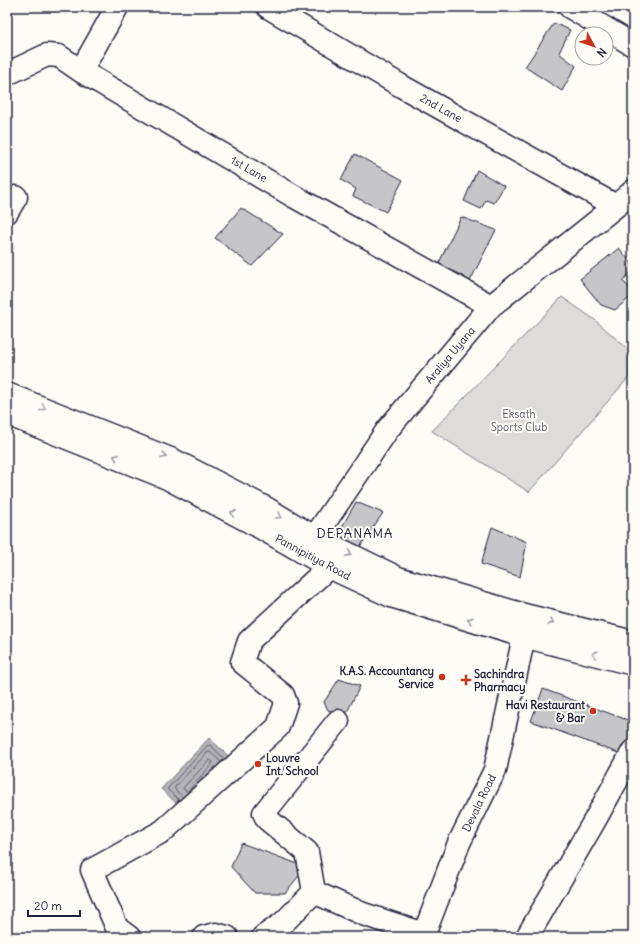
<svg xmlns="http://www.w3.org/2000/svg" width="640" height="944" font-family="Delius,sans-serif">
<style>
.green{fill:#dddcdb;stroke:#807f8b}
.water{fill:#b2b2b7;stroke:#787885}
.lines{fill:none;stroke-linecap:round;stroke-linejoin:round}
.shore{stroke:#5c5c6d;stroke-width:1}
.building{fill:#c6c6c8;stroke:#22223b}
.minor-casing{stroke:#22223b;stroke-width:25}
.major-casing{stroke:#22223b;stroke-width:25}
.minor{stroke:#fdfcf7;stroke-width:22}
.major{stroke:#fdfcf7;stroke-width:22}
.oneway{stroke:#9a9aa2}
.poi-dot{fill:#c8321e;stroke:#fdfcf7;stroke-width:1.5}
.labels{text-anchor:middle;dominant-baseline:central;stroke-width:4;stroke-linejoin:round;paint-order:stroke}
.street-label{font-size:11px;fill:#22223b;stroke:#fdfcf7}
.park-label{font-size:11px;fill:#5a5a6b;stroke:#fdfcf7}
.poi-label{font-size:11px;font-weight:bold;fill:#22223b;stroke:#fdfcf7;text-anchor:end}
.quarter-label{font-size:13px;letter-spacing:1px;fill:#22223b;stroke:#fdfcf7}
</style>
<rect width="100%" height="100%" fill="#fdfcf7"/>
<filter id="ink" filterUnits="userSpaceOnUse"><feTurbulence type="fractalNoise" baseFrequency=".025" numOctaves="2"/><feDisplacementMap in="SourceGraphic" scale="8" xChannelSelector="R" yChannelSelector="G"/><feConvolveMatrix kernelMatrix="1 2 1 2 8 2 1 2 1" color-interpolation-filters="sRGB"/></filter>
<g filter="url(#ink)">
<!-- green -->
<path class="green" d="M562,297L595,320L629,350V377L529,492L432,431Z"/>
<!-- water -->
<path class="water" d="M209,738L235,762L188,814L161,789Z"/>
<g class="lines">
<!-- shore -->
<path class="shore" d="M210,760L213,762L212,764L188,791H186L183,789L184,787Z
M183,797L175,790V787L208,752H210L221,762
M179,800L168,790V788L208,745H210L225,759"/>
</g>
<!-- building -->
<path class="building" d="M554,23L570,30L559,53L576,66L562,91L525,67Z
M355,154L403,180L386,212L353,196L356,189L341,180Z
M477,170L504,186L494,203L486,200L481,209L464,201Z
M241,208L283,234L252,266L215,238Z
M461,217L496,230L468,285L437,267Z
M619,248L633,265V271L622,281L633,290V295L615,310L601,305L580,279Z
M356,502L383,513L359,548L336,537Z
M492,527L527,542L520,577L481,564Z
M339,679L360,686L345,716L328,710L324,702Z
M543,689L633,722V746L629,757L531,721Z
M241,843L306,867L285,893H255L231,867Z"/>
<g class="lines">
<!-- minor casing -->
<g class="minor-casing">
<path id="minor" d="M268,7L403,87L616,206
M570,7L633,45
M81,71L117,7
M7,74L47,55L59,56L81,71L295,197L491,306
M7,212L16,197
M304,553L388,429L491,306L616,206L633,191
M314,892L307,852L267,819L264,813L338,721
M314,892L363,914L424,934
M129,937L117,928L92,870L163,831L278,727L286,703L283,695L242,662L249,641L329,567
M204,937L216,934L227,937
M263,937L283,923L314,892
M423,937L459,843L495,770L528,618
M527,937L595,820L633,751"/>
</g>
<!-- major casing -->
<g class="major-casing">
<path id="major" d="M7,394L173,460L264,507L314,537L398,578L528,616L633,642
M7,414L167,478L256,525L329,567L391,596L523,636L633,664"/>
</g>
<!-- minor -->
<use href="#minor" class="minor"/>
<!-- major -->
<use href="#major" class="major"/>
</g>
<!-- one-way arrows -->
<defs><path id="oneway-chevron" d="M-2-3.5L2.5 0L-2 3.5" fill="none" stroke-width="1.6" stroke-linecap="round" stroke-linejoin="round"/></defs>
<g class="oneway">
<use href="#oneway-chevron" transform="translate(43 408) rotate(22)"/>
<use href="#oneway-chevron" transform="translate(164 456) rotate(22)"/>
<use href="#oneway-chevron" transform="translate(116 457) rotate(-158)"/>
<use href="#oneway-chevron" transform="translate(233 513) rotate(-152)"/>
<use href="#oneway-chevron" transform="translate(279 516) rotate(31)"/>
<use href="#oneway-chevron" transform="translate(349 554) rotate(27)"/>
<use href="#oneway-chevron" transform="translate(470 620) rotate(-163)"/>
<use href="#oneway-chevron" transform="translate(551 622) rotate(14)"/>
<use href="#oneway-chevron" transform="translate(595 654) rotate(-166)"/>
</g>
</g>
<!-- markers -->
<g class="poi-dot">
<circle cx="442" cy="677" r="4"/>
<path d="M464 674h4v4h4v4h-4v4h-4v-4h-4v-4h4z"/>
<circle cx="593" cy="711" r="4"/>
<circle cx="258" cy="764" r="4"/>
</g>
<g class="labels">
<!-- street labels -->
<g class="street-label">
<text transform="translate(441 108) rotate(29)">2nd Lane</text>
<text transform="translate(249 169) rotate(30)">1st Lane</text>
<text transform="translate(450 355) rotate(-50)">Araliya Uyana</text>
<text transform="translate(313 557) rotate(28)">Pannipitiya Road</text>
<text transform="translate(479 803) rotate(-64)">Devala Road</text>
</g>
<!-- park labels -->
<g class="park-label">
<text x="519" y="414">Eksath<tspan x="519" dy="13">Sports Club</tspan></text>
</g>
<!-- poi labels -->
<g class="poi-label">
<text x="434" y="671">K.A.S. Accountancy<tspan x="434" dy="13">Service</tspan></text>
<text x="474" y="674" text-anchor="start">Sachindra<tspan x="474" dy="13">Pharmacy</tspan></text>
<text x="585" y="705">Havi Restaurant<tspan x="585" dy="13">&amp; Bar</tspan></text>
<text x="266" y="758" text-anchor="start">Louvre<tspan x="266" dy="13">Int. School</tspan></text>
</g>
<!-- quarter labels -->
<g class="quarter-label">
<text x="355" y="533">DEPANAMA</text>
</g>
</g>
<!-- margin -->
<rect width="640" height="944" fill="none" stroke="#fdfcf7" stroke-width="24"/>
<rect x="12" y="12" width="616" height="920" fill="none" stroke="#22223b" stroke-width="1.5" filter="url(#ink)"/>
<!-- north arrow -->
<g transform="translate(594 46) rotate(130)"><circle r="19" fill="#fdfcf7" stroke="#a5a5ac"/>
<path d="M0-3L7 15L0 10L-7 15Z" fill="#c8321e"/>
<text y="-6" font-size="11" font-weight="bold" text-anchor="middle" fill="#22223b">N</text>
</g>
<!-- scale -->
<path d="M28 910v6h52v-6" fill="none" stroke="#22223b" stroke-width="2"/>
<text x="34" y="910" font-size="12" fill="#22223b" stroke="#fdfcf7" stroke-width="3" paint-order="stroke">20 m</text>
</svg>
